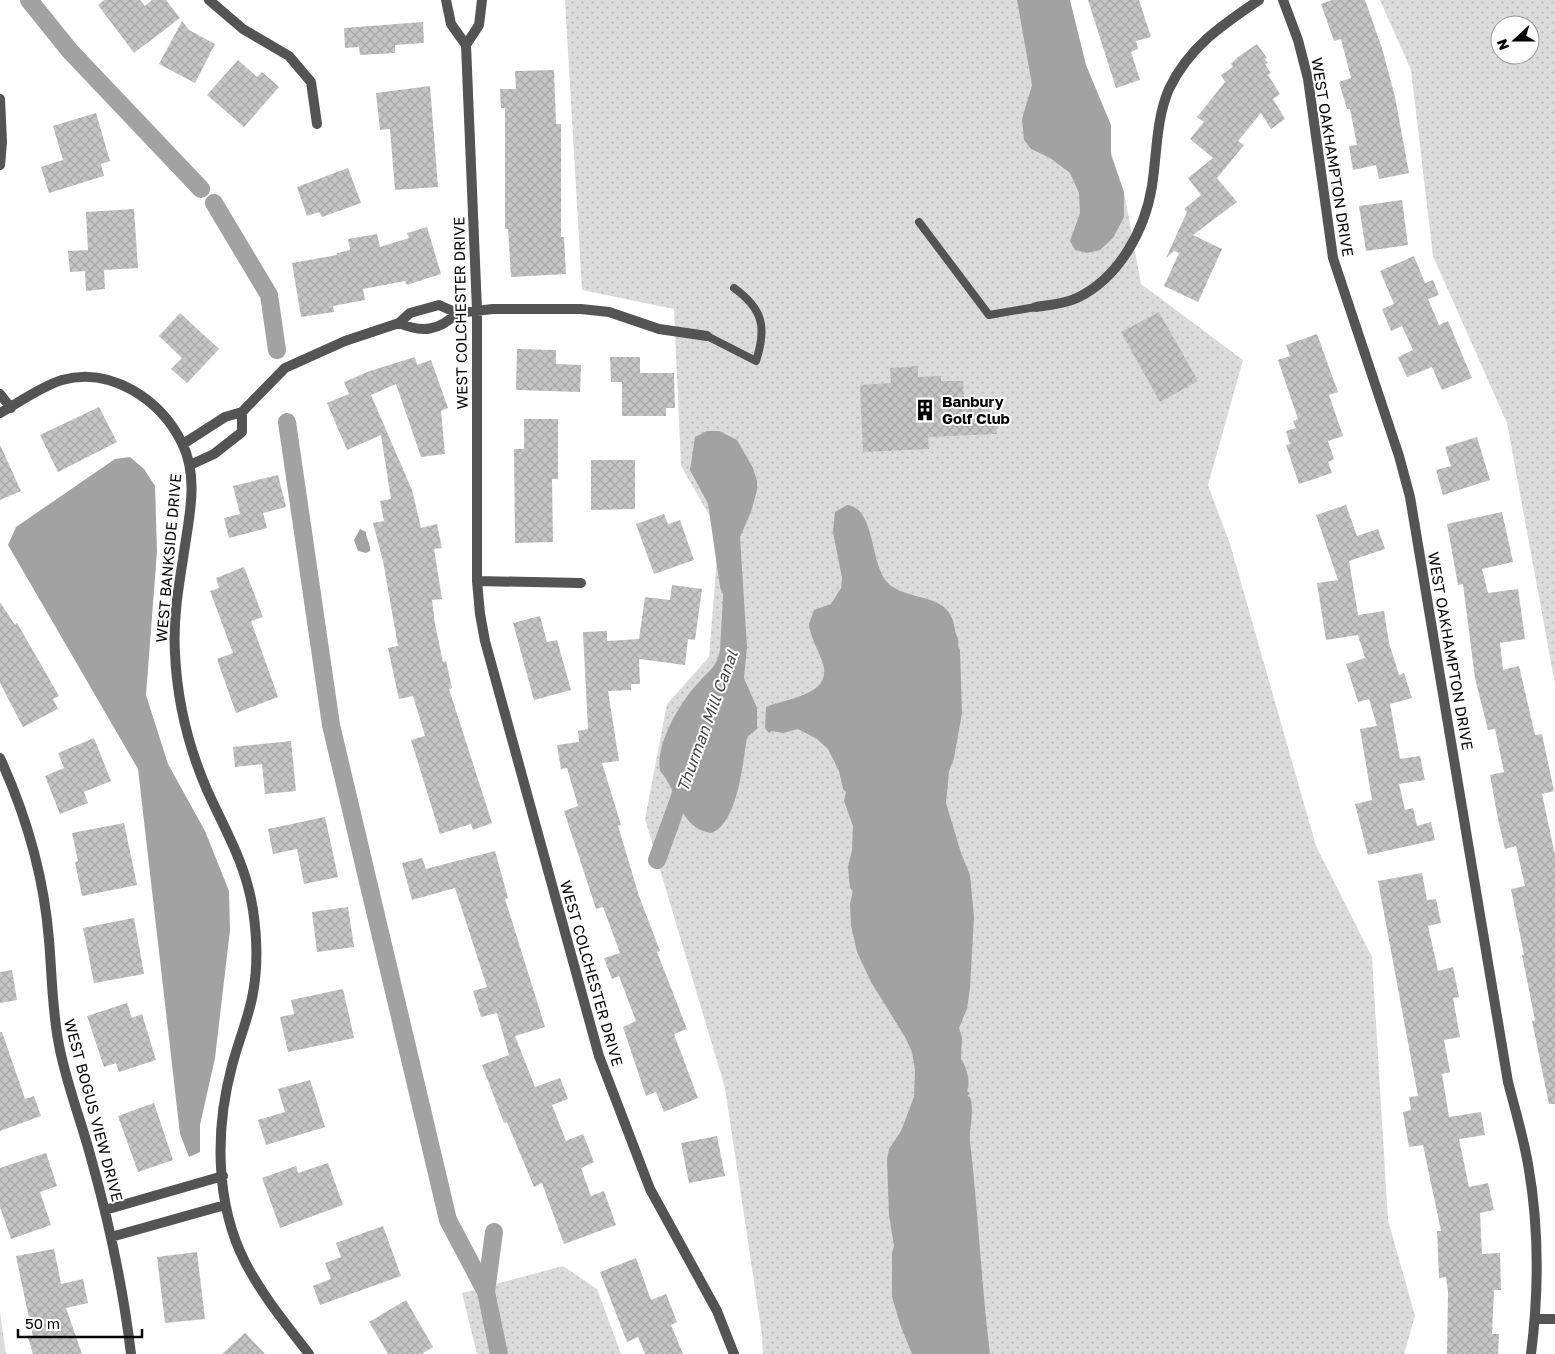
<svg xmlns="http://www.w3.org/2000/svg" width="1555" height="1354" font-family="'Golos Text',sans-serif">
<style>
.grass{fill:url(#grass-dots);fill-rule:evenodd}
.forest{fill:url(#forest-crowns)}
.water{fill:#a2a2a2}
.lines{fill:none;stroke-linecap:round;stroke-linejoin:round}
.canal{stroke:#a2a2a2;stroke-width:18}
.building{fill:url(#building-cross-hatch)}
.lane{stroke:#545454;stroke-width:8}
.street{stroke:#545454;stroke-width:10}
.labels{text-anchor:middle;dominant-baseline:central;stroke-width:4;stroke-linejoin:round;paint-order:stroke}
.street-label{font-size:15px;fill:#000;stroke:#fff}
.poi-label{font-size:15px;font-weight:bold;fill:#000;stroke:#fff;text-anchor:start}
.water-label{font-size:16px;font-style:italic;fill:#434343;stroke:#fff}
</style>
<defs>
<pattern id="grass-dots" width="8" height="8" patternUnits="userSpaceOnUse" patternTransform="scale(1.25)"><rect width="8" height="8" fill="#dbdbdb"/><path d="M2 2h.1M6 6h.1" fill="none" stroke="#bababa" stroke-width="1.8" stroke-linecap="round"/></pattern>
<pattern id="forest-crowns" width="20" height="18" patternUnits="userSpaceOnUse" patternTransform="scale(1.25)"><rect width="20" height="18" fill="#dbdbdb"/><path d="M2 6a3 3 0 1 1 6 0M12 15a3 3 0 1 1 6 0" fill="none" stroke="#bababa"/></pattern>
<pattern id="building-cross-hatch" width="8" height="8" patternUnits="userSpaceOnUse" patternTransform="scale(1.25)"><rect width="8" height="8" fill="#c4c4c4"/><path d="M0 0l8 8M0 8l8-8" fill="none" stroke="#a7a7a7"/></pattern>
</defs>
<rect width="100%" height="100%" fill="#fff"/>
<!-- grass -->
<path class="grass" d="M565,0H1064L1125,197L1141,284L1243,360L1208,485L1230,544L1316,846L1372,957L1388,1220L1415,1316L1404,1354H763L762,1335L725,1088L645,819L667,704L709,657L719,532L681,466L674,309L582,290Z
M1380,0H1555V684L1507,423L1433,256L1411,70ZM1500,25H1530V55H1500Z
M563,1266L597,1289L621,1354H477L462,1293Z"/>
<!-- forest -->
<path class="forest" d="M0,1312L6,1354H0Z"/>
<!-- water -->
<path class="water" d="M1017,0H1070L1086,65L1111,125V155L1124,192V217L1113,238L1100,250L1087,253L1075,250L1070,241L1080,213L1079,193L1070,173L1050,158L1031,149L1024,140L1022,119L1032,85Z
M707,431H719L737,440L753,468L757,481V490L751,512L740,537L747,647L744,678L757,708V729L747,737C743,761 738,824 711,833C679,829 678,790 660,771C655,744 681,700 700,681C710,670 718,665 720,649L726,547L720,526L690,470L695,437Z
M130,457L144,469L155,486L157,551L146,695L168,764L205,831L229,891L230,930L215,1058L200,1125V1152L189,1157L180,1134L138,769L8,545L16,527L115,459Z
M847,505C875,508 870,561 886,581C906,604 950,589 955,629C955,636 960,637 958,646L960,650L962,713L954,758L949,771L946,803L961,853L970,875L974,917L970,988L967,1009L959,1028L962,1037L961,1059C966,1065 971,1082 967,1091L970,1093L967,1096L970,1097C975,1111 969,1126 970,1141C978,1210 981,1281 990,1354H912L901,1327L892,1297V1253L894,1246L889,1215L887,1160L889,1149L901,1131L914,1097L915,1070L912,1052L905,1037L871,982L857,952L851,925L850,904L853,891L850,888L848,867L852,850L853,826L844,801L846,792L843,789L839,771L828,749L817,739L798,729L783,733L772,731L769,733L765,728L766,707C788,698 835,695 822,661C818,650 810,636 809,624L814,610L831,604L841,588L842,578L833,532L835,512Z
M360,529L366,532C366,539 371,544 370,551L366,553L358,551L354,540Z"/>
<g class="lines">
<!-- canal -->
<path class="canal" d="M29,0L70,51L201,189
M214,203L269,295L277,350
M287,422L331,725L448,1220L486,1292
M717,503L729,586
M657,860L686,780
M494,1232L486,1292L499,1354"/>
</g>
<!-- building -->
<path class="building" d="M104,0H140L145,6L152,0H166L180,18L134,53L98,5Z
M1088,0H1139L1151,37L1136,41L1138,49L1131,52L1140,80L1116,88Z
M1332,0H1365L1382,48L1395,97L1409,173L1379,179L1376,165L1353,170L1349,146L1357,145L1350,109H1347L1339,82L1351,78L1341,39L1334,41L1321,4Z
M182,21L189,30L215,44L195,83L159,64Z
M423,22L424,43L395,45V53L360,55L359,47L345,48L344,28Z
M1257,44L1267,58L1265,59L1268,63L1265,64L1271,73L1268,75L1280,94L1273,99L1285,119L1271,129L1261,113L1238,141L1244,145L1217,178L1237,202L1193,235L1222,249L1198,302L1164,286L1179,253L1174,251L1166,258L1187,212L1184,209L1201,195L1188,178L1213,158L1190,139L1204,122L1197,117L1225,82L1221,75L1233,67L1231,64L1238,57Z
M238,60L257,77L262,72L279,87L244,127L207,95Z
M554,70L556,124H561V237H564L566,274L511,277L508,229H505V108H501L500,89H516L515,71Z
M430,86L438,187L395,190L390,129L380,130L376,93Z
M96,113L110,161L101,164L104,176L49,193L41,167L63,160L53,126Z
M348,168L361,203L322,217L319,212L307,216L297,187Z
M1402,200L1408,245L1366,251L1359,206Z
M134,209L138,268L104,270L105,289L86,291L85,271L70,272L68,251L88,250L86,212Z
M427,227L441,274L407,285L405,281L363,289L365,300L333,306L334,312L301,317L292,263L337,255V253L350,250L348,239L377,234L380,247L409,238L407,233Z
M1414,256L1425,283L1433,280L1439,295L1428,299L1439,325L1448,321L1472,378L1442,390L1432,367L1407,377L1398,357L1413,350L1402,326L1391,331L1382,309L1394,304L1380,271Z
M1159,312L1198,381L1160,402L1121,332Z
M180,313L219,349L187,383L171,369L182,358L159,336Z
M1317,334L1338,392L1329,395L1343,436L1328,441L1334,459L1328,462L1332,473L1299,484L1286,445L1290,444L1286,431L1296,428L1293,421L1298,419L1278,360L1290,356L1286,345Z
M517,349L556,350V364L581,365L580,392L516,390Z
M415,357L417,365L431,360L448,408L441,411L445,454L421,457L396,384L371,395L412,490L421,528L437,524L442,548L434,549L442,599L432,600L435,624L443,662L446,661L452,688L449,689L492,823L473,830L471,824L440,834L411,740L425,736L413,696L399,699L388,648L398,646L383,561L373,523L384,521L380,501L391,499L381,435L347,450L327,403L349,394L344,382L370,371Z
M610,357H640V373H674L675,408H666V416H622V382H611Z
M918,366V377L941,376V381H963L964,399L989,398L990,421H996L997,434L928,437L929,449L863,452L860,385L891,383L890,368Z
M99,407L117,442L58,472L40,435Z
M524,419H558V479H552L553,542L515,543L514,449H524Z
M1477,437L1490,480L1443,495L1436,470L1451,466L1445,447Z
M0,445L21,491L0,500Z
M591,460H635V509L591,510Z
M278,475L286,507L263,513L267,528L229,538L224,518L240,514L233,486Z
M1346,505L1357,536L1378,529L1385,549L1349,561L1358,615L1384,611L1389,643L1399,675L1404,673L1412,698L1390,704L1400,759L1420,756L1425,780L1399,784L1405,810L1413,808L1417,826L1431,822L1435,840L1368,855L1355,804L1372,800L1360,729L1377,726L1369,699L1358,702L1346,664L1365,658L1358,635L1326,640L1317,583L1338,580L1316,515Z
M1502,512L1513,562L1482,569L1488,593L1518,589L1525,639L1500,643L1503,670L1519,666L1535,735L1542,734L1554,791L1542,794L1555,855V1104H1549L1532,1021L1535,1020L1522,955H1524L1511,889L1525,886L1516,846L1505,849L1498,819L1490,775L1504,772L1495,729L1488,730L1475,678L1463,584L1458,585L1447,524Z
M664,514L668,524L680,520L694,560L654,574L636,524Z
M244,567L263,617L251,621L278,697L236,713L217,659L233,653L210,591L219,588L216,578Z
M672,585L702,589L695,640L688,639L685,665L639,659L640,684H631V690L608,691L619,761L602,763L621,825L618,826L639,896L660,951L657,952L687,1029L674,1034L698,1098L664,1112L656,1092L646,1096L623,1027L636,1021L619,976L612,979L604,958L620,953L603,907L596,909L564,811L578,806L567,768L561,769L557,745L579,742L578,731L588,729L583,632L607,631V641L639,639L645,597L670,600Z
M0,602L15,625L17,623L59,696L53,699L58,709L23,727L0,683Z
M540,616L547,642L557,640L571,690L534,700L513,623Z
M94,738L111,781L84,792L88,803L60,814L45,776L64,768L58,753Z
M291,741L296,791L265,794L262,764L235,767L233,747Z
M325,817L338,877L304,884L297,849L273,854L268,829Z
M124,823L137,885L82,896L75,862L78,861L72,833Z
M495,851L508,898L505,899L545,1027L515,1036L535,1087L560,1078L568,1099L552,1105L566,1141L583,1134L594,1162L581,1168L591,1196L604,1191L616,1225L564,1244L542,1183L534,1187L507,1122L504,1123L482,1065L509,1055L497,1013L481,1017L473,991L487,987L455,888L412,900L402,863L422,858L426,869Z
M1422,873L1427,900L1436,899L1441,923L1428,926L1438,971L1453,967L1459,997L1453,998L1460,1037L1444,1040L1450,1072L1442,1074L1449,1117L1481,1112L1485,1135L1459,1139L1469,1187L1488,1183L1494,1210L1480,1213L1482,1254L1500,1253L1501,1290H1494L1492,1334H1499L1498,1354H1447L1448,1292L1446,1277L1439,1278L1437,1231H1441L1423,1145L1409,1147L1403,1112L1411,1110L1409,1097L1418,1096L1378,881Z
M348,907L354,947L317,952L312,912Z
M134,918L144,974L94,983L83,928Z
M12,970L17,1000L0,1003V972Z
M343,989L354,1038L288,1052L280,1017L294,1014L291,1000Z
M127,1003L132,1018L142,1014L156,1060L119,1072L116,1063L104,1067L87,1016Z
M0,1032H2L25,1099L34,1096L41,1116L0,1131Z
M310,1080L325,1127L266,1145L258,1120L285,1112L278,1089Z
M154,1103L173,1160L138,1172L118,1116Z
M717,1136L725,1176L689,1183L681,1143Z
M46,1153L57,1186L40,1192L51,1225L11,1239L0,1207V1168Z
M328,1163L343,1205L280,1228L262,1178L296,1166L298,1173Z
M383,1226L401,1276L320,1305L313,1286L331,1279L325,1263L341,1257L336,1243Z
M54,1249L61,1284L83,1279L88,1303L66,1308L82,1354H33L28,1338L33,1337L16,1256Z
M197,1252L205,1319L165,1323L157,1257Z
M636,1258L651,1300L666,1294L677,1322L671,1325L683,1354H645L638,1337L627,1342L600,1272Z
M406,1300L433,1347L422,1354H388L369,1322Z
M245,1333L265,1354H222Z"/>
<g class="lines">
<!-- lane -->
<path class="lane" d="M919,222L989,315L1036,307
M707,336L756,361C767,327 763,309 734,288"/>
<!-- street -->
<path class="street" d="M209,0L243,29L289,56L311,82L317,124
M446,0L451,24L466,45L477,310V581L480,614L485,641L599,1056L650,1189L717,1311L734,1354
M1283,0L1298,40L1308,79L1333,258L1399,456L1410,497L1508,1082C1515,1109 1523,1136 1528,1164C1539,1226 1539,1291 1531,1354
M466,45L479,25L482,0
M0,99L2,142L0,165
M1036,307C1050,305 1064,304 1077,298C1119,278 1145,230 1152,186C1157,154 1156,119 1169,89C1189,47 1222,25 1259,0
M457,313L493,309H581L609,312L659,329L707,336
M0,394L11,408
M242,412L285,368L345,341L399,323L410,313L439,305L457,313C439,331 422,333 399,323
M0,413C20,402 40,387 62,380C111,366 161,400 182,443C200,479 188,521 183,559C178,590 173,621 175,653C177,700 188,746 207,790C226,832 246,864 253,910C257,937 258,966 253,993C249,1017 238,1042 232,1066C215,1129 215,1203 245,1262C262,1295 286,1324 309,1354
M183,444L225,417L242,412V432L214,454L190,465
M477,581L581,583
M0,758C26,815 44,877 49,940C52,975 52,1010 59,1045C66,1083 81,1120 91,1158C109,1222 123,1287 131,1354
M105,1210L223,1176
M111,1237L225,1205
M1535,1319H1555"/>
</g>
<!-- icons -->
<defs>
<g id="building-bare" transform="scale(1.725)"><path d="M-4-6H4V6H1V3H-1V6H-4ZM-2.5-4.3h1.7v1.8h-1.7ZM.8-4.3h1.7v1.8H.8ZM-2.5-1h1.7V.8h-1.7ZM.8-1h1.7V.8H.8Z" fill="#000" stroke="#fff" stroke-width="2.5" paint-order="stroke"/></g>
</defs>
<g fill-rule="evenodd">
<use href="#building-bare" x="925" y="410"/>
</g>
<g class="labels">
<!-- street labels -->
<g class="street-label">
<text transform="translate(1333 157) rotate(81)">WEST OAKHAMPTON DRIVE</text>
<text transform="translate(460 313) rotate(-91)">WEST COLCHESTER DRIVE</text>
<text transform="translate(168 558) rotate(-85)">WEST BANKSIDE DRIVE</text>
<text transform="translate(1451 651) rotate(80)">WEST OAKHAMPTON DRIVE</text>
<text transform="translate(592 973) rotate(74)">WEST COLCHESTER DRIVE</text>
<text transform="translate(94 1110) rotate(75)">WEST BOGUS VIEW DRIVE</text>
</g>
<!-- poi labels -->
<g class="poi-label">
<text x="942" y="401">Banbury<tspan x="942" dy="17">Golf Club</tspan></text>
</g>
<!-- water labels -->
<g class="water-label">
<text transform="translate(707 721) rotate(-70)">Thurman Mill Canal</text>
</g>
</g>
<!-- north arrow -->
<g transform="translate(1515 40) rotate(249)"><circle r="24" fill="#ffffff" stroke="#999999"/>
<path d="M0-4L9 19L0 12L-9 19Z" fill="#000000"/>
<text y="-8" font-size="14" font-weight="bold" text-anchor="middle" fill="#000000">N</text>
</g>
<!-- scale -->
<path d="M18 1329v8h124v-8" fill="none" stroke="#000000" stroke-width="2.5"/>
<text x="25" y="1329" font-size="15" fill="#000000" stroke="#ffffff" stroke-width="4" paint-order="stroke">50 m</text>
</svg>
